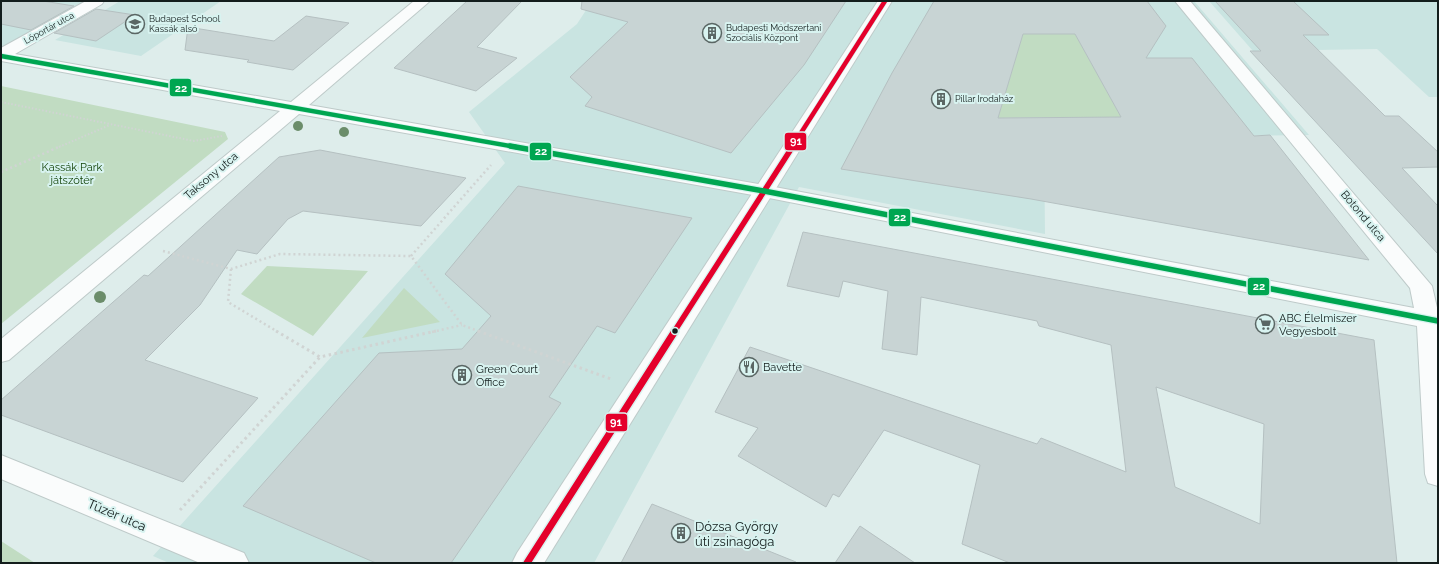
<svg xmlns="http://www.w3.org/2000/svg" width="1439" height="564" font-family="Raleway,sans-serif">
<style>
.built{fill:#c9e4e1}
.green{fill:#c1dcc2}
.building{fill:#c8d4d4;stroke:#b5c0c1;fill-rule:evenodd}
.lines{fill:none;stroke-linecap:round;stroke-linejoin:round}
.minor-casing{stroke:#becac9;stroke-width:2}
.major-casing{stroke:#becac9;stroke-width:2}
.path-far2{stroke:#d0d4d3;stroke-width:2;stroke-dasharray:1.5 2;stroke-linecap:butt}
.path-far1{stroke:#d0d4d3;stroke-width:2.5;stroke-dasharray:2 3;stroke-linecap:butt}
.path{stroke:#d0d4d3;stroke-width:3;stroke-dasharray:2.5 3.5;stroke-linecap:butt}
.minor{fill:#fafcfc;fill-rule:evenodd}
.major{fill:#fafcfc;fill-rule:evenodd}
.bus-1-far2-casing{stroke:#d8f3f0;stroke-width:6}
.bus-1-far1-casing{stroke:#d8f3f0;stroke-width:8}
.bus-1-casing{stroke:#d8f3f0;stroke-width:10}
.bus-2-far1-casing{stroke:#d8f3f0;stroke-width:6}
.bus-2-casing{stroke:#d8f3f0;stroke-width:8}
.bus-1-far2{stroke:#e4002b;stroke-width:4.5}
.bus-1-far1{stroke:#e4002b;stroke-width:5.5}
.bus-1{stroke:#e4002b;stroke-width:7}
.bus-2-far1{stroke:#00a651;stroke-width:4.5}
.bus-2{stroke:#00a651;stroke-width:5.5}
.tree{fill:#6b8d6a}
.bus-dot{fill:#131d1c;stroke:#d8f3f0;stroke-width:1.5}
.labels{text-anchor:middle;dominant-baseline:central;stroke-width:4;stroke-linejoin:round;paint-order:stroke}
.far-poi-label{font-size:9px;fill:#131d1c;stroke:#d8f3f0;text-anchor:start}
.far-street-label{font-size:9px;fill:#131d1c;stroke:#d8f3f0}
.park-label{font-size:11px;fill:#0d3e00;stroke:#d8f3f0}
.street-label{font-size:11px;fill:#131d1c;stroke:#d8f3f0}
.poi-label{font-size:11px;fill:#131d1c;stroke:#d8f3f0;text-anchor:start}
.near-street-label{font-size:13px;fill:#131d1c;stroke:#d8f3f0}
.near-poi-label{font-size:13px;fill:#131d1c;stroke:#d8f3f0;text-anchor:start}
.line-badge{stroke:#d8f3f0;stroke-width:1.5}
.badge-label{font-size:11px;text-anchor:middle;font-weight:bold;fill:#fff}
</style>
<rect width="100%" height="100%" fill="#deedeb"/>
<!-- built -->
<path class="built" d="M1,1H100L1,56Z
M120,1H221L141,56L55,40Z
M592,1H1194L1309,135L1044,138L1045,234L799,187L594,563H169L153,556L505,163L469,112L577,24Z
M1209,1H1438V97H1429L1377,49L1253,51Z"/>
<!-- green -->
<path class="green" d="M1023,34H1075L1121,117L998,118Z
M1,86L225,132L228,139L1,324Z
M267,266L368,271L313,336L241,294Z
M404,288L440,322L362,338Z
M1,541L35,563H1Z"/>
<!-- building -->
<path class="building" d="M1,1H43L74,6L31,30L1,24Z
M467,1H522L477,47L517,58L476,91L394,68Z
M582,1H846L804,65L731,153L585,106L592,97L570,77L628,22L581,9Z
M934,1H1147L1166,26L1146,58H1192L1254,136L1270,135L1369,260L1031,199L841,169L892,73ZM1023,34H1075L1121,117L998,118Z
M1215,1H1293L1329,35H1303L1385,116H1399L1438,152V167L1402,168L1438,206V254L1250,51H1261Z
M96,9L135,15L96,41L54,33Z
M306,16L349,23L293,70L247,62L249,60L185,50L188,27L274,41Z
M320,150L466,178L421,226L303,211L288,219L257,254L237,250L200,305L145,360L258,398L183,482L1,415V400L144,275L148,276L279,157Z
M518,186L692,218L615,333L597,326L549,397L561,403L451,563H376L243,506L379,353L462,349L491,316L445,274Z
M803,232L1374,340L1397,563H1010L962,544L980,465L884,430L839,497L833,494L826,507L738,456L758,428L715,412L750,347L1037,444L1041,438L1126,472L1111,345L1039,326L1037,321L921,297L917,355L882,349L888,291L843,281L839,297L787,286ZM1156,387L1264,424L1260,524L1175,487Z
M652,504L796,562V563H621Z
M860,526L915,563H835Z"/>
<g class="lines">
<!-- minor casing -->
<g class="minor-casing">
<path id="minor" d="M86,1H104L102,4L15,54L291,102L414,1H430L309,105L764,185L1414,308L1410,288L1175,1H1190L1432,286L1438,312V486L1428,483L1425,474L1417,326L764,197L299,114L9,360L1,362V339L280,111L1,61V48Z
M1,455L244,553L249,563H200L1,479Z"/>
</g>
<!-- major casing -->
<g class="major-casing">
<path id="major" d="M878,1H892L544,563H512L517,553Z"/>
</g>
<!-- path-far2 -->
<path class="path-far2" d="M1,102L194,141L222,136
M59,147L110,125"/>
<!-- path-far1 -->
<path class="path-far1" d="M1,172L61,146
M163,251L231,269L280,254L411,256L462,325L481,332
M411,256L491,165
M231,269L228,302L278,332
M432,332L462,325"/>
<!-- path -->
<path class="path" d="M276,331L320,357L436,331
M478,331L611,379
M180,510L320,357"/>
<!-- minor -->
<use href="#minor" class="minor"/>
<!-- major -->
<use href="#major" class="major"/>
<!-- bus-1-far2 casing -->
<g class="bus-1-far2-casing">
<path id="bus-1-far2" d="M792,147L885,1"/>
</g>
<!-- bus-1-far1 casing -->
<g class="bus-1-far1-casing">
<path id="bus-1-far1" d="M674,332L793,146"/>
</g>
<!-- bus-1 casing -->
<g class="bus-1-casing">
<path id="bus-1" d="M527,563L675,331"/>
</g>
<!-- bus-2-far1 casing -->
<g class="bus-2-far1-casing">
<path id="bus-2-far1" d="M1,56L516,147"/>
</g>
<!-- bus-2 casing -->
<g class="bus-2-casing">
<path id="bus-2" d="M510,146L764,191L1438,321"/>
</g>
<!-- bus-1-far2 -->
<use href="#bus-1-far2" class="bus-1-far2"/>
<!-- bus-1-far1 -->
<use href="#bus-1-far1" class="bus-1-far1"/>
<!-- bus-1 -->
<use href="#bus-1" class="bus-1"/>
<!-- bus-2-far1 -->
<use href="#bus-2-far1" class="bus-2-far1"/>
<!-- bus-2 -->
<use href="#bus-2" class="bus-2"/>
</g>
<!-- trees -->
<g class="tree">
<circle cx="298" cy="126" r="5"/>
<circle cx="344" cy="132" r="5"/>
<circle cx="100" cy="297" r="6"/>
</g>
<!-- icons -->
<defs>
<g id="school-ring" transform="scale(1)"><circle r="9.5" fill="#d8f3f0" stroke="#5a6664" stroke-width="1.5"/><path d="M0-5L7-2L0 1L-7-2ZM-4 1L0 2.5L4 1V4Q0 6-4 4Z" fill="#5a6664"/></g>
<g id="building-ring" transform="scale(1)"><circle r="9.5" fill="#d8f3f0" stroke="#5a6664" stroke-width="1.5"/><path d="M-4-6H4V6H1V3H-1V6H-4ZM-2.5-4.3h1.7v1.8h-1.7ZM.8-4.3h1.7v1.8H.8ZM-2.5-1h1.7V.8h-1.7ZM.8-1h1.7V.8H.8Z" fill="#5a6664"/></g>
<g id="supermarket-ring" transform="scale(1)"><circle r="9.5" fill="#d8f3f0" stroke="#5a6664" stroke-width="1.5"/><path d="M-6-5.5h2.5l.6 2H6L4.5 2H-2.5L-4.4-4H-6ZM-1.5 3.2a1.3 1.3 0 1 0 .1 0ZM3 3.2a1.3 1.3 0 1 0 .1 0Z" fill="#5a6664"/></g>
<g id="restaurant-ring" transform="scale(1)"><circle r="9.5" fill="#d8f3f0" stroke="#5a6664" stroke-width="1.5"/><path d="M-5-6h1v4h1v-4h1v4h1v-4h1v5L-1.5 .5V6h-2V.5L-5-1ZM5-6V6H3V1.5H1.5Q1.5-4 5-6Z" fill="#5a6664"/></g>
</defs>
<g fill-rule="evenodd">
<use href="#school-ring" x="135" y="24"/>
<use href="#building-ring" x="712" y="33"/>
<use href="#building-ring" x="941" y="99"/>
<use href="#supermarket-ring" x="1265" y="324"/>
<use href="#restaurant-ring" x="749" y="367"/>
<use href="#building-ring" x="462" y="375"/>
<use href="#building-ring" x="681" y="533"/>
</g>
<!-- markers -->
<circle class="bus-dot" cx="675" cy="331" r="3.5"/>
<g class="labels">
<!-- far-poi labels -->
<g class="far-poi-label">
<text x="149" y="19">Budapest School<tspan x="149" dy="10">Kassák alsó</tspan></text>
<text x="726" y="28">Budapesti Módszertani<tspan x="726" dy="10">Szociális Központ</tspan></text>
<text x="955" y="99">Pillar Irodaház</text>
</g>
<!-- far-street labels -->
<g class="far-street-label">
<text transform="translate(49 28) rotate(-29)">Lőportár utca</text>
</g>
<!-- park labels -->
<g class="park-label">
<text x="72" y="167">Kassák Park<tspan x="72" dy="13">játszótér</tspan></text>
</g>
<!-- street labels -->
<g class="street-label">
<text transform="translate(211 176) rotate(-40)">Taksony utca</text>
<text transform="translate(1363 216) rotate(50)">Botond utca</text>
</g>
<!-- poi labels -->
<g class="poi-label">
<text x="1279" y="318">ABC Élelmiszer<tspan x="1279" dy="13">Vegyesbolt</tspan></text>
<text x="763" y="367">Bavette</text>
<text x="476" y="369">Green Court<tspan x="476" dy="13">Office</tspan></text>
</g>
<!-- near-street labels -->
<g class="near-street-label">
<text transform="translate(117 515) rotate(23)">Tüzér utca</text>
</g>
<!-- near-poi labels -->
<g class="near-poi-label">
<text x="695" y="526">Dózsa György<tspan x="695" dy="15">úti zsinagóga</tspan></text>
</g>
</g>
<g class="line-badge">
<rect x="169" y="78" width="23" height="19" rx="4" fill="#00a651"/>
<rect x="784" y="132" width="23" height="19" rx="4" fill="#e4002b"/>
<rect x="529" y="142" width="23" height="19" rx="4" fill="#00a651"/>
<rect x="888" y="208" width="23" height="19" rx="4" fill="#00a651"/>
<rect x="1247" y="277" width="23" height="19" rx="4" fill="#00a651"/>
<rect x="605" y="413" width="23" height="19" rx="4" fill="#e4002b"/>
</g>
<g class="badge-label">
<text x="181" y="92">22</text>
<text x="796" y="145">91</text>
<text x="541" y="155">22</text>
<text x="900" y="221">22</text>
<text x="1259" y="290">22</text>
<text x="616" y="426">91</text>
</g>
<!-- border -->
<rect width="1439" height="564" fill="none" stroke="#131d1c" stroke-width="4"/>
</svg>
